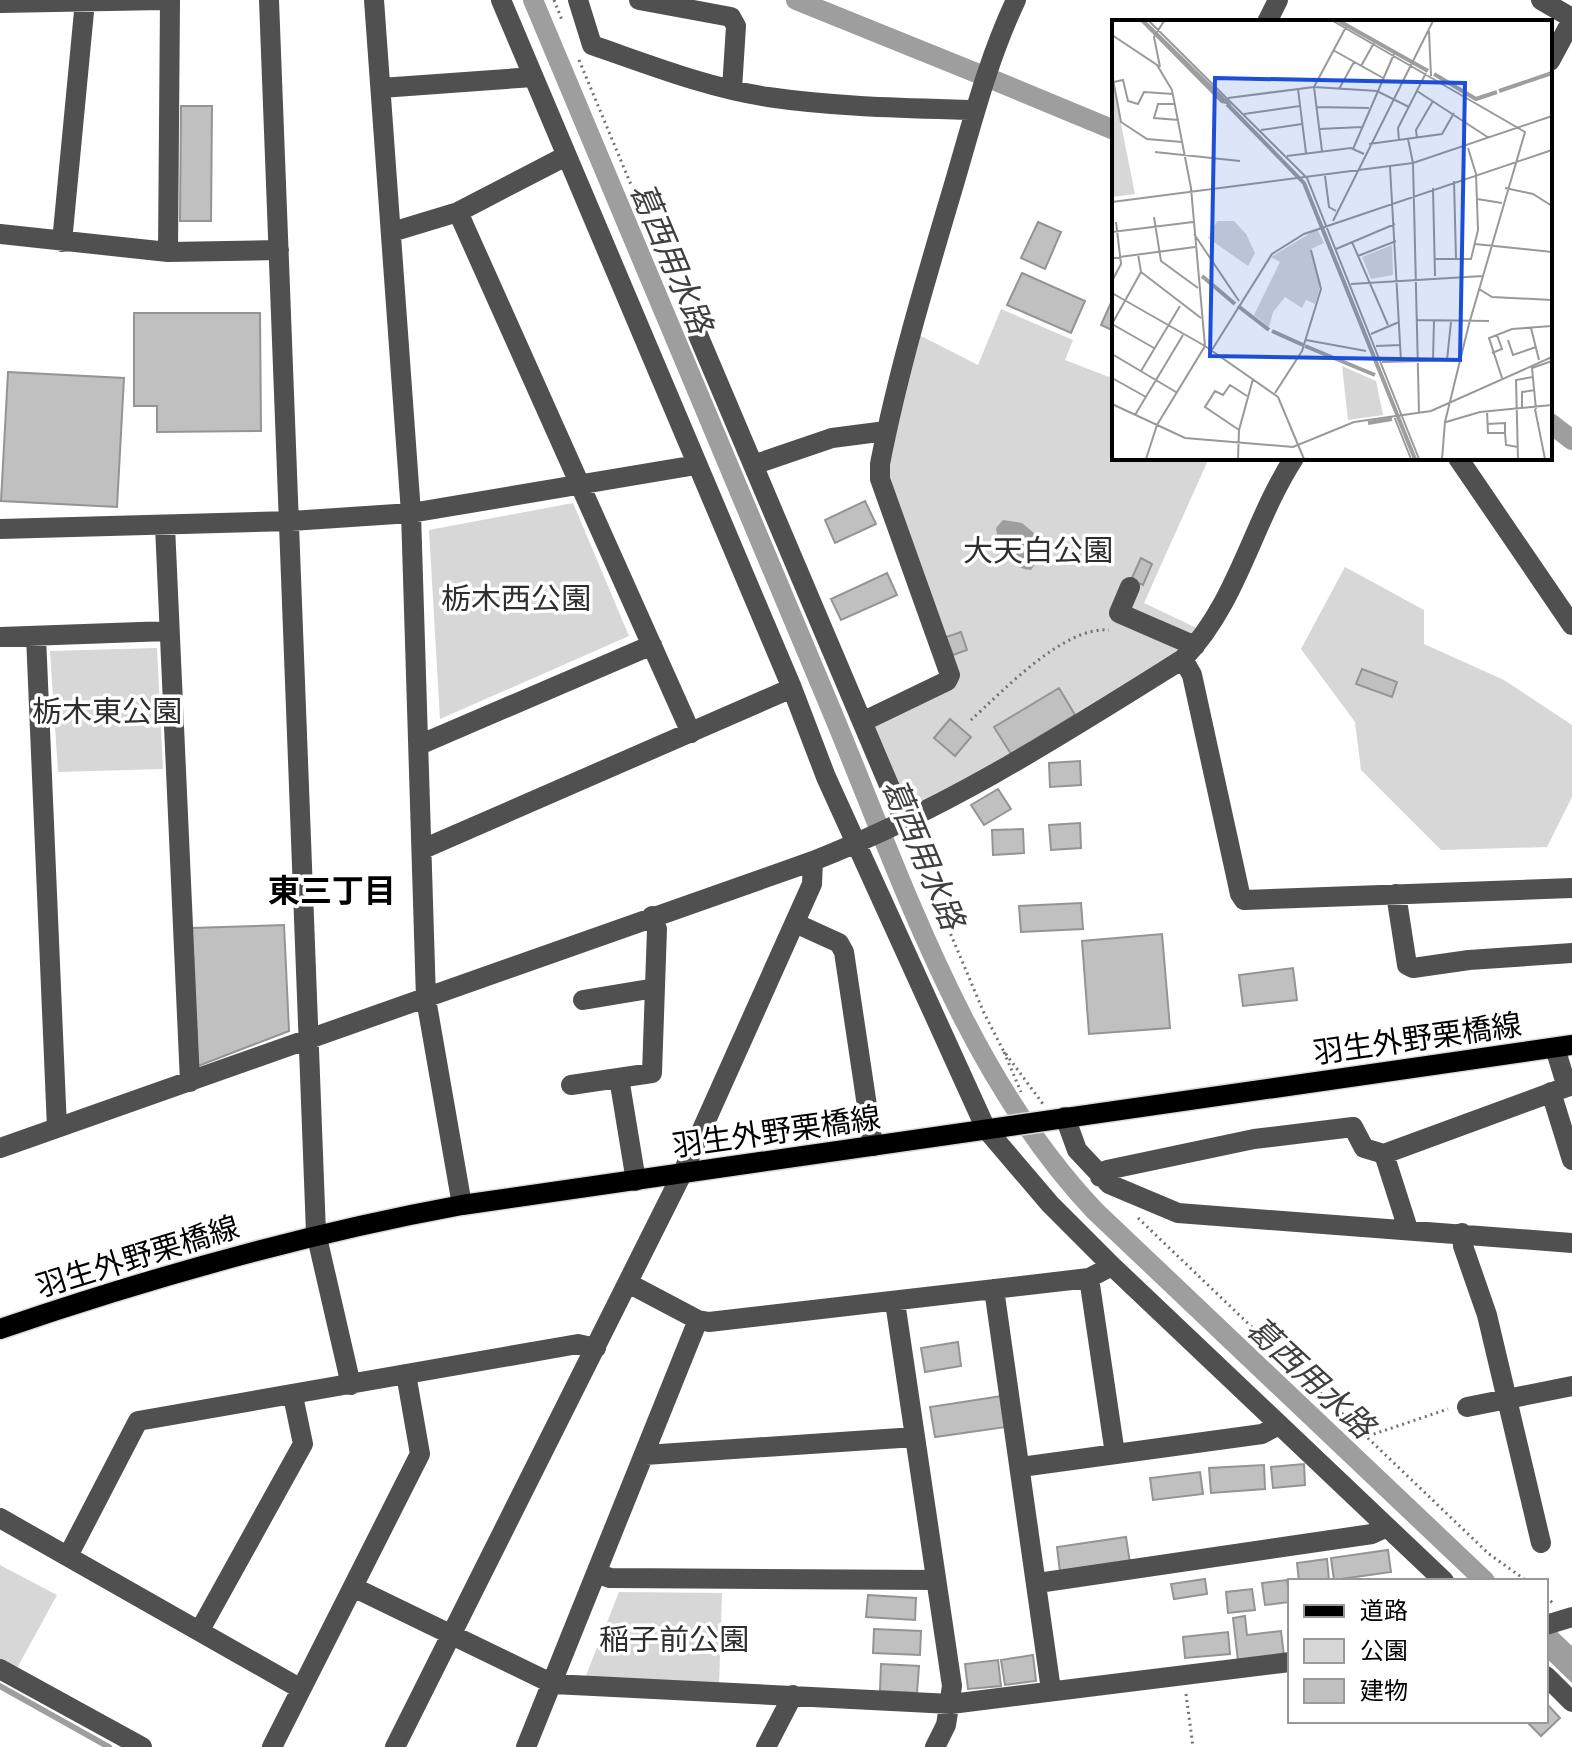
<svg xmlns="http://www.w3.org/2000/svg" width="1572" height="1747" font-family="'Exo 2','Noto Sans JP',sans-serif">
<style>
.green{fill:#d7d7d7}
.water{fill:#9e9e9e}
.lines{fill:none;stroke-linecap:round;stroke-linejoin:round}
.stream{stroke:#9e9e9e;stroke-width:6}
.canal{stroke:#9e9e9e;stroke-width:20}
.building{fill:#c0c0c0;stroke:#949494;stroke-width:2}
.major-casing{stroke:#dbdbdb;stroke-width:23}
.path{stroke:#727272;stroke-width:3;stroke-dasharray:2 4;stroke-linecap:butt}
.minor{stroke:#505050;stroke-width:20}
.major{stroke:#000;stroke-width:20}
.labels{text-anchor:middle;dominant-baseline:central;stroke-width:7;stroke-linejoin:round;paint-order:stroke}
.park-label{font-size:30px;fill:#2e2e2e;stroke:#fff}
.street-label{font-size:30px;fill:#000;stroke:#fff}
.water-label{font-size:32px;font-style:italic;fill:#3f3f3f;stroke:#fff}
.neighbourhood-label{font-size:32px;font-weight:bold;fill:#000;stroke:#fff}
.inset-river{fill:none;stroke:#9e9e9e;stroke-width:4}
.inset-road{fill:none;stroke:#999;stroke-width:2}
.view{fill:#1d4ed8;fill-opacity:0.15;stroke:#1d4ed8;stroke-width:4}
.inset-edge{fill:none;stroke:#000;stroke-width:4}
</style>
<rect width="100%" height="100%" fill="#fff"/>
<!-- green -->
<path class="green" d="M1001,309L1073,340L1065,360L1109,377L1114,369V458H1209L1144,603L1203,631L1185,651L914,811L905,808L872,720L954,682L885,463L919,335L978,365Z
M573,503L629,636L440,719L429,530Z
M1345,567L1424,610V644L1504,680L1572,725V797L1547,847L1441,850L1361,770L1355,722L1301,649Z
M157,648L163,769L58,772L50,651Z
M0,1565L57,1595L16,1670L0,1661Z
M619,1592L722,1593L719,1686L585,1678Z"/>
<!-- water -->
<path class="water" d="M1003,520L1022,523L1035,534L1037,561L1031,570C1007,568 999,549 996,528Z
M1546,1621L1572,1646V1683L1546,1658Z"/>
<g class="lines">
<!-- stream -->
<path class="stream" d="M0,1686L109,1747"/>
<!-- canal -->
<path class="canal" d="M533,0C630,232 728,463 825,695C899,870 962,1071 1095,1211L1485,1581
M796,0L979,74
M991,79L1114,130
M1550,423L1572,440"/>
</g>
<!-- building -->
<path class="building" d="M181,106H212L211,221H180Z
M1038,222L1061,232L1045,269L1021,258Z
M1022,273L1085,301L1071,333L1007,305Z
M1113,298H1114V331L1101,325Z
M134,313H260L261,431L157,432V406H134Z
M8,372L124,378L117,507L1,501Z
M865,501L876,524L835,543L825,520Z
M1141,558L1152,564L1143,585L1131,580Z
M887,573L897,595L841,620L831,599Z
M961,632L967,650L953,655L946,637Z
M1362,669L1397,682L1392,697L1356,684Z
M1059,688L1075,715L1011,754L994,727Z
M950,719L971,737L955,756L934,738Z
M1080,761L1081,785L1050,787L1049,763Z
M998,789L1011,809L984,825L971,805Z
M1080,823L1081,848L1051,850L1049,825Z
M1023,829L1024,853L993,855L992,830Z
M1081,903L1083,929L1021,932L1019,906Z
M284,925L289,1031L198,1066L191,928Z
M1162,934L1170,1028L1089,1034L1082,941Z
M1293,968L1297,1000L1243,1006L1239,975Z
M958,1342L961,1366L925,1372L921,1348Z
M1002,1396L1006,1427L935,1437L930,1407Z
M1304,1464L1305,1485L1273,1488L1271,1467Z
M1264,1465L1265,1489L1211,1493L1209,1468Z
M1200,1472L1203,1494L1153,1500L1150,1478Z
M1126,1537L1130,1563L1060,1572L1057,1547Z
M1388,1550L1391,1572L1334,1580L1331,1558Z
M1327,1559L1329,1580L1299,1581L1297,1563Z
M1205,1579L1207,1594L1174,1599L1171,1584Z
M1287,1580L1290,1602L1265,1605L1262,1583Z
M1252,1589L1255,1610L1228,1613L1226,1592Z
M868,1595L916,1598L915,1620L866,1617Z
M1245,1616L1247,1635L1281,1631L1284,1656L1238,1661L1233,1618Z
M874,1629L921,1631L920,1655L873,1653Z
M1228,1632L1230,1654L1185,1658L1183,1637Z
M1033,1655L1036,1681L1005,1685L1001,1660Z
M998,1660L1001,1686L968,1689L965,1664Z
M881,1664L919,1666L917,1693L880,1691Z
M1546,1703L1560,1718L1541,1736L1526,1721H1546Z"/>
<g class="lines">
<!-- major casing -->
<g class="major-casing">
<path id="major" d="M0,1329C152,1277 304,1234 462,1205L1572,1045"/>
</g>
<!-- path -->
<path class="path" d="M554,0L562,20
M579,60L687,319
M971,720C1003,691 1064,626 1109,630
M911,840L984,1013L1003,1050L1043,1104
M1004,1052L1021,1092
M1138,1218L1489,1554L1527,1581
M1368,1436L1448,1409
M1546,1597L1554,1604
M1186,1694L1193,1747"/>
<!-- minor -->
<path class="minor" d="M269,0L316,1233L351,1385
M374,0L411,513L426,999L462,1205
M501,0L792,688L826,777L986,1129L1050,1204L1112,1266L1444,1581
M578,0L592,45C650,65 708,88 768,97C836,107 906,108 975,110
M639,0L731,17L736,26L732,89
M1541,0L1572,18
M0,3L163,0
M1267,22L1278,0
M1550,61L1572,20
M381,88L533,77
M458,212L691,733
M392,232L458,212L566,156
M0,234L168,252L279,250
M62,242L85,1
M168,252L170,0
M698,335L905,823
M1458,458L1572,625
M753,465L832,438L886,431
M165,526L190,1082
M0,529L291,521L411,513L696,465
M1130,587L1119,613L1195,646
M36,636L57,1128
M0,637L168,631
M1183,659L1192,675L1240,894L1244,900L1572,888
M862,722L947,681L950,675L880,479V464C898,372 925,282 952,191C971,127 987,61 1016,0
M419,745L652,645
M423,849L792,688
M1396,894L1407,965L1413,968L1469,960L1572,953
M795,923L839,943L844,952L873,1146
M583,1000L655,988
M1555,1048L1567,1087
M619,1078L636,1181
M571,1085L652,1073L657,929L652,916
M1551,1092L1572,1160
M1065,1117L1077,1150L1109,1184L1178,1213L1572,1243
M0,1148L813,861C948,808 1060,736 1183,659C1238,602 1252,523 1294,458
M1100,1177L1107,1170L1254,1139L1353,1127L1364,1148L1384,1154
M1408,1229L1384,1154L1572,1085
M1462,1233L1463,1246L1487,1315L1541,1543
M1089,1278L1115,1454
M628,1283L698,1320L709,1322L1089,1278L1112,1266
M994,1289L1051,1690
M895,1302L952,1686L946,1725L935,1747
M1467,1407L1572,1386
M645,1455L915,1437
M1021,1467L1262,1434L1279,1425
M0,1518L301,1689
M68,1556L138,1421L578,1344L596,1348
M599,1574L610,1578L936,1580
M1038,1583L1372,1534L1387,1527
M353,1587L553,1684L951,1704L1290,1662
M1546,1625L1572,1617
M200,1630L303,1444L293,1396
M0,1669L142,1747
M1546,1676L1572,1702
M272,1747L420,1454L406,1374
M395,1747L682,1174L812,884L813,861
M526,1747L698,1320
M766,1747L793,1695"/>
<!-- major -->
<use href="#major" class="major"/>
</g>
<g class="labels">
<!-- park labels -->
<g class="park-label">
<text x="1038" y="549">大天白公園</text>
<text x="516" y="597">栃木西公園</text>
<text x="107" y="710">栃木東公園</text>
<text x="674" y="1638">稲子前公園</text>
</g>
<!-- street labels -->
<g class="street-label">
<text transform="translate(1417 1037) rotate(-8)">羽生外野栗橋線</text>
<text transform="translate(776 1130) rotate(-8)">羽生外野栗橋線</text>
<text transform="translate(137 1255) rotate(-17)">羽生外野栗橋線</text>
</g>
<!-- water labels -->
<g class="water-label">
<text transform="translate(673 257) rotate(67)">葛西用水路</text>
<text transform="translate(925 853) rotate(67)">葛西用水路</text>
<text transform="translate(1312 1376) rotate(43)">葛西用水路</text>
</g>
<!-- neighbourhood labels -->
<g class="neighbourhood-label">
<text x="332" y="889">東三丁目</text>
</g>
</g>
<!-- overview -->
<g transform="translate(1112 20)">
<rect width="440" height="440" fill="#fff"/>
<path d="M0,59L23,174L0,177ZM105,201H122L134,214L143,233L136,246L96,218ZM205,209L212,223L199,229L209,264L203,284L194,280L190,288L173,277L161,292L157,307L142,295L168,242L159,237ZM280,225L281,255L259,259L250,237ZM230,346L264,361L271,395L236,400Z" fill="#d7d7d7"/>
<path d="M28,1H34L120,85L109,83Z" fill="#9e9e9e"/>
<path class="inset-river" d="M227,1L316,51M322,54L364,79L385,72M387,71L440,53M115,84L192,163L303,439M90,256L123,284M126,286L157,310M160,311L191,325M193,326L263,355M256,403L280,399"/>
<path class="inset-road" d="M37,1L195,158L307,439M221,1L413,112L357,304L333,402L330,439M317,11L319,56M0,15L45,45L60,70L79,168L93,326L166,377L192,439M221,30L271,58M249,46L262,23M48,47L42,17L52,1M0,54L9,102L35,119L70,122M2,62L11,60L16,81L26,84L32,72L61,74M186,69L194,133M227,69L242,42M305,71L377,118M116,78L202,67L265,71L297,87M63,84H46L42,98L67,100M204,87L257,88M132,94L188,86M207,109L250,107M149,110L190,104M305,118L304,110L321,81M296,119L301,143L307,393M287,121L286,108L314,53M257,124L330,114L342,93M241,129L282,34M210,131L202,67L234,7M43,132L128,141M175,136L239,128L252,134M278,147L289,341M213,156L217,187L224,191M342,161L344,239M321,168L323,256M393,168L421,174L440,186M365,179L390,183M0,182L301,143L440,96M42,197L49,241L86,268M221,201L321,1M0,212L81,202M82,214L127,281M240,222L276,305M363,224L440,232M224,229L283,204M26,234L29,252L89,298M246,236L284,221M0,238L83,227M323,239H359L366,210L364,154L356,128M0,261L9,244L4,202M239,264L371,256M367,269L380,277L440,280M0,273L93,326L45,405L34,439M304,300L377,301M0,304L29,252M0,304L42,328M419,308L427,340M259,314L287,302M194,320L254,331M396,320L401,335L424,327M264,326L288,325M98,333L160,234L192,214L440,130M380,333L390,329L385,315M0,334L64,372M321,340L322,300M335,340L339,302M270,342L349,340M29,351L68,286M0,358L34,377M390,358L377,318L400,309L440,306M163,373L190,331L209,269L199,230M0,384L73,418L181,427L242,402L319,391L440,337M410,389V372L423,370M423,389L433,439M424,389L420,348L440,341M375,391L376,413H393L394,425L406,427M23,395L71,315M282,396L299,439M334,402L368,392L440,385M375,404L393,403V413M127,410L93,387L103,371L111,375L118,365L135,376M126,439L127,410L141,359M406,439L404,360L421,357"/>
<path class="view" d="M103,58L353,63L348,340L98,336Z"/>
<rect width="440" height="440" class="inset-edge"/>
</g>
<!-- legend -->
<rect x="1288" y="1579" width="260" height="144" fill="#ffffff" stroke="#999999" stroke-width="2"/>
<rect x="1304" y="1605" width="40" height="12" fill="#000000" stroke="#999999" stroke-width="2"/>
<text x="1360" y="1619" font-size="24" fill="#000000">道路</text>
<rect x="1304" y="1639" width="40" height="24" fill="#d7d7d7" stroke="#999999" stroke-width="2"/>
<text x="1360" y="1659" font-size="24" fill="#000000">公園</text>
<rect x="1304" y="1679" width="40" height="24" fill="#c0c0c0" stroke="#999999" stroke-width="2"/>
<text x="1360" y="1699" font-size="24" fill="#000000">建物</text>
</svg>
